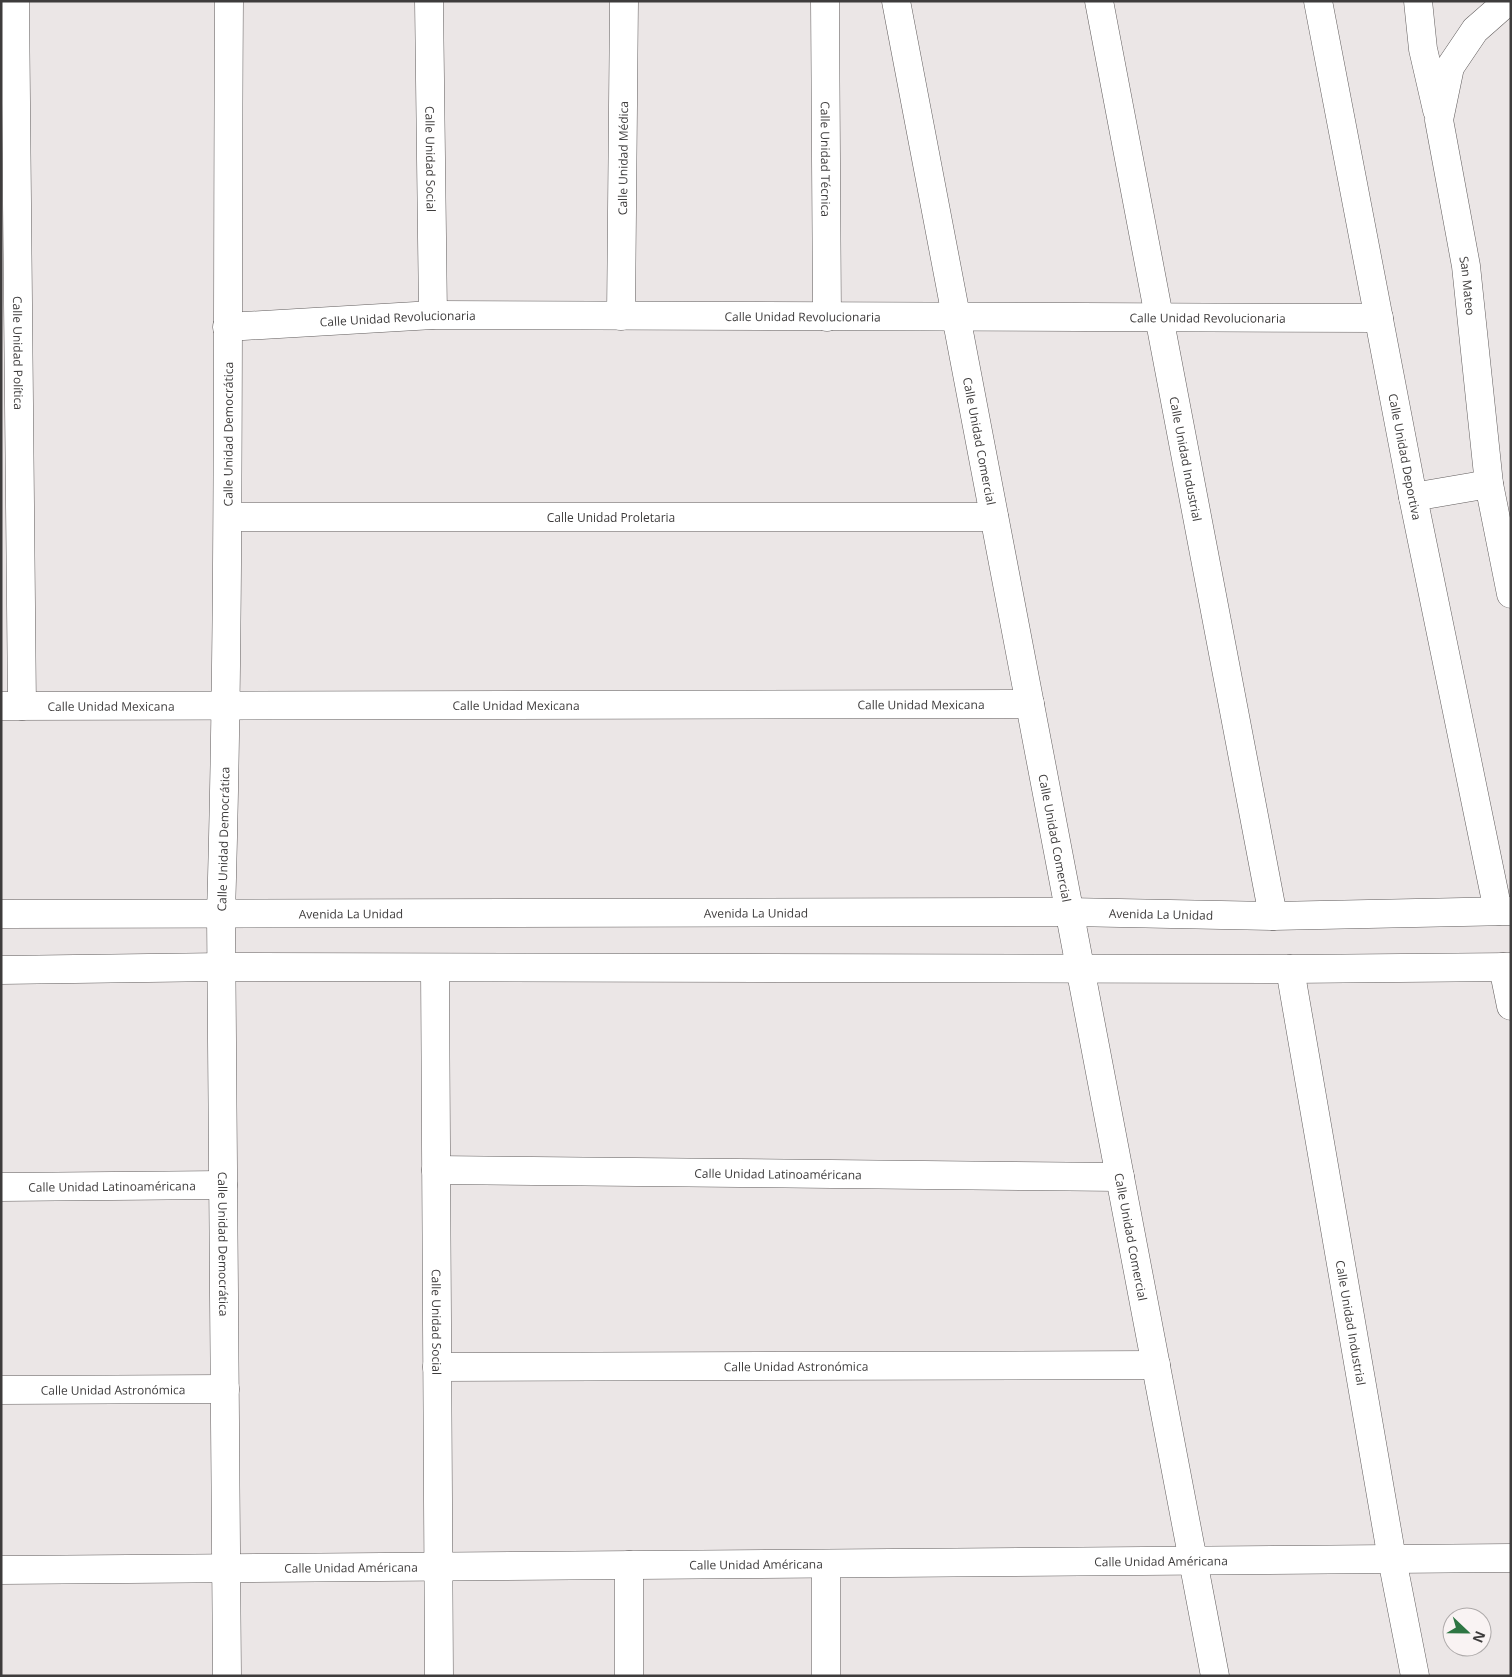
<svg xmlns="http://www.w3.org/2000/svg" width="1512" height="1677" font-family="'Open Sans',sans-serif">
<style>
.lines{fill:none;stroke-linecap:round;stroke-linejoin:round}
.street-casing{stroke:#615d5d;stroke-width:29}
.secondary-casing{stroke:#615d5d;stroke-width:29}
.street{stroke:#fff;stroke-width:28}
.secondary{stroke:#fff;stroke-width:28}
.labels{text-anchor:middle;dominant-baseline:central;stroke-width:5;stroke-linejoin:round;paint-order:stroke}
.street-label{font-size:12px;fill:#3e3c3c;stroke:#f9f3f3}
</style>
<rect width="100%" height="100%" fill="#ebe6e6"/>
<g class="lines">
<!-- street casing -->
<g class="street-casing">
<g id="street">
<path id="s1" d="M15,1L22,706"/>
<path id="s2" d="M429,1L433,315"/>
<path id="s3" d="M825,1L827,317"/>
<path id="s4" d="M896,1L1215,1676"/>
<path id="s5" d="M1099,1L1273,916"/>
<path id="s6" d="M1318,1L1413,497L1498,911"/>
<path d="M1418,1L1423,49L1437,110"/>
<path id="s7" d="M1508,1L1475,30L1450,67L1439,120L1466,266L1489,484L1511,594"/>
<path id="s8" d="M621,316L624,1"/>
<path id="s9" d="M227,327L433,315L1379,318"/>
<path d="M1413,497L1489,484"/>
<path id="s10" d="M229,517H994"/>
<path id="s11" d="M1,706L1030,704"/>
<path id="s12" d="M221,914C230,610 227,306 229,1"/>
<path d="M1503,967L1511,1006"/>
<path id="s13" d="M435,968L439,1676"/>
<path id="s14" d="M1290,969L1392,1559L1415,1676"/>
<path id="s15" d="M436,1170L1120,1177"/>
<path id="s16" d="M1,1187L223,1185"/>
<path id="s17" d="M437,1367L1156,1365"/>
<path id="s18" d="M1,1390L225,1389"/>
<path d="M826,1564V1676"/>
<path d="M629,1565V1676"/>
<path id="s19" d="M1,1570L1511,1558"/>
</g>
</g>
<!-- secondary casing -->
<g class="secondary-casing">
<g id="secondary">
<path id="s20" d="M1,914L1069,912L1273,916L1511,911"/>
<path id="s21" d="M221,914L227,1676"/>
<path d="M1,970L222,967L1290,969L1511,967"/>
</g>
</g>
<!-- street -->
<use href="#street" class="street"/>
<!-- secondary -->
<use href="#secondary" class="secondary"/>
</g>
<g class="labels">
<!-- street labels -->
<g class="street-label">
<text stroke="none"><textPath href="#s2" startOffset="158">Calle Unidad Social</textPath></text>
<text stroke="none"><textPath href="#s8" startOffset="158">Calle Unidad Médica</textPath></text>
<text stroke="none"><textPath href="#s3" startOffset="158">Calle Unidad Técnica</textPath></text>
<text stroke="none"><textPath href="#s7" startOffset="311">San Mateo</textPath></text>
<text stroke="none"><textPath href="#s9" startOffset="576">Calle Unidad Revolucionaria</textPath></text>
<text stroke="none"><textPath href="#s9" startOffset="981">Calle Unidad Revolucionaria</textPath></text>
<text stroke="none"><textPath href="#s9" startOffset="171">Calle Unidad Revolucionaria</textPath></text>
<text stroke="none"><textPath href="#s1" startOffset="352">Calle Unidad Política</textPath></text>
<text stroke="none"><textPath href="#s12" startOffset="480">Calle Unidad Democrática</textPath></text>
<text stroke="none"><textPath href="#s4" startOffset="448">Calle Unidad Comercial</textPath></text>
<text stroke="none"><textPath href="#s6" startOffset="464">Calle Unidad Deportiva</textPath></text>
<text stroke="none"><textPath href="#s5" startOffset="466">Calle Unidad Industrial</textPath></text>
<text stroke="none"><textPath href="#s10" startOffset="382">Calle Unidad Proletaria</textPath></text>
<text stroke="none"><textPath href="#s11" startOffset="920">Calle Unidad Mexicana</textPath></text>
<text stroke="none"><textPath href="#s11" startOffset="515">Calle Unidad Mexicana</textPath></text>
<text stroke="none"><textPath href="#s11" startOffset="110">Calle Unidad Mexicana</textPath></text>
<text stroke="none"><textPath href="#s12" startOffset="75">Calle Unidad Democrática</textPath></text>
<text stroke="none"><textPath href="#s4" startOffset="852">Calle Unidad Comercial</textPath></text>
<text stroke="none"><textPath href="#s20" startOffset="755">Avenida La Unidad</textPath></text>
<text stroke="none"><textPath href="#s20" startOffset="350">Avenida La Unidad</textPath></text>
<text stroke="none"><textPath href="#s20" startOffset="1160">Avenida La Unidad</textPath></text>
<text stroke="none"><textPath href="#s15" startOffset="342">Calle Unidad Latinoaméricana</textPath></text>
<text stroke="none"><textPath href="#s16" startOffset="111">Calle Unidad Latinoaméricana</textPath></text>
<text stroke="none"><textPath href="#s4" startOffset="1258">Calle Unidad Comercial</textPath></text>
<text stroke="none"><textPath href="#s21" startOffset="330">Calle Unidad Democrática</textPath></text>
<text stroke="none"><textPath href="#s13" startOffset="354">Calle Unidad Social</textPath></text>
<text stroke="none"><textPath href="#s14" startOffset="359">Calle Unidad Industrial</textPath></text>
<text stroke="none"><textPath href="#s17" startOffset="359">Calle Unidad Astronómica</textPath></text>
<text stroke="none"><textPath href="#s18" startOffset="112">Calle Unidad Astronómica</textPath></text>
<text stroke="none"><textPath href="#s19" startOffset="1160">Calle Unidad Américana</textPath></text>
<text stroke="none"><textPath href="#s19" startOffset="755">Calle Unidad Américana</textPath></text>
<text stroke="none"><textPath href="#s19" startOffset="350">Calle Unidad Américana</textPath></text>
</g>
</g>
<!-- border -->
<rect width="1512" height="1677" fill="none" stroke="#3e3c3c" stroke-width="5"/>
<!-- north arrow -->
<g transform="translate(1467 1632) rotate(112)"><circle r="24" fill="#f9f3f3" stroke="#aeaaaa"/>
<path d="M0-4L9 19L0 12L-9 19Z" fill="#2e7643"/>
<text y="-8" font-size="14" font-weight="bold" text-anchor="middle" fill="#3e3c3c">N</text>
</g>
</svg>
